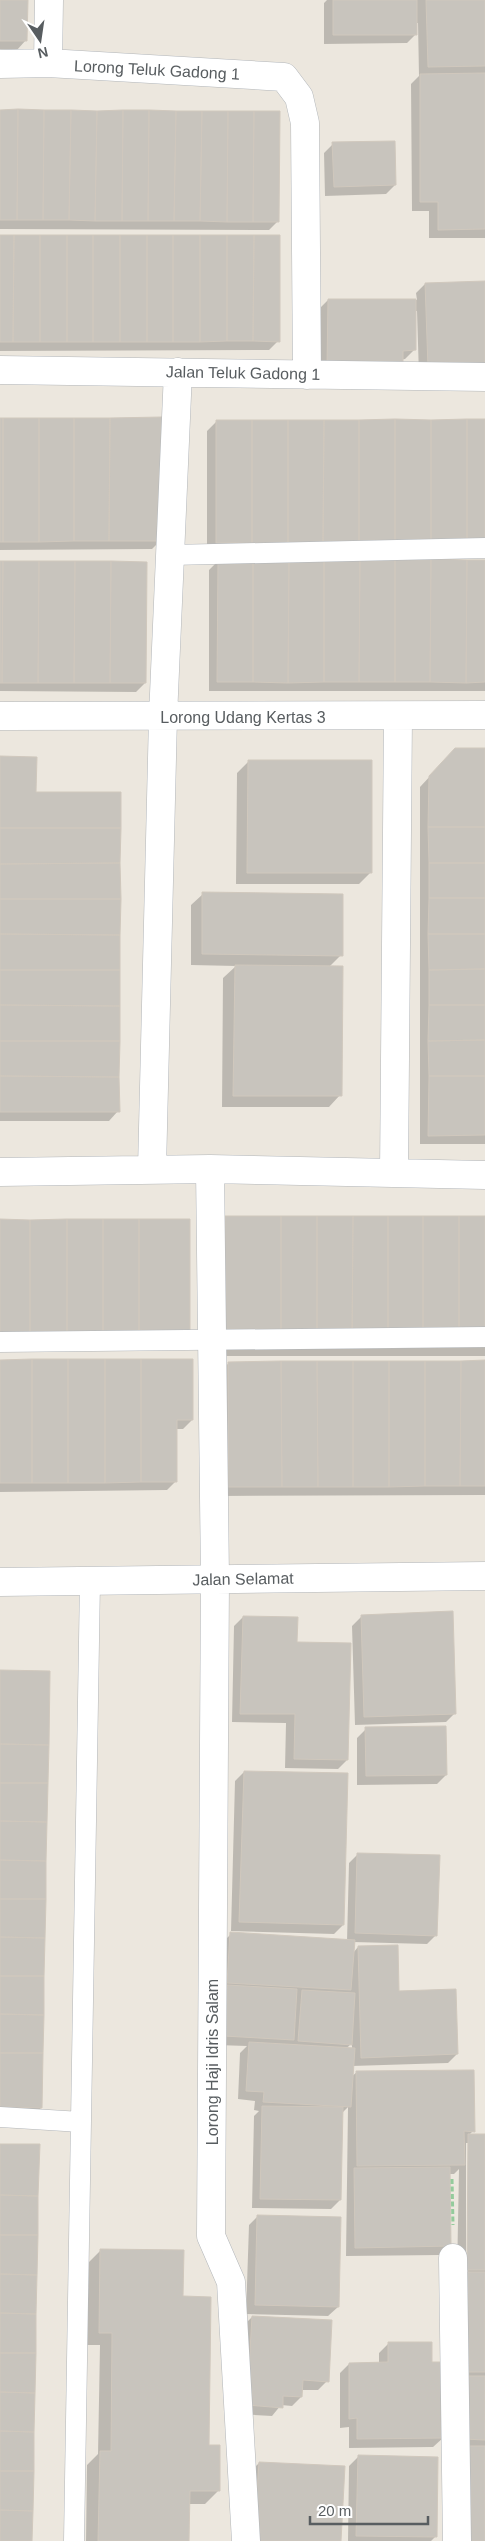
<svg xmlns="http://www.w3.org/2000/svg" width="485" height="2541" font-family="Helvetica,sans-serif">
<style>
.shadow{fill:#0003;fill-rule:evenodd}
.building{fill:#c8c4bd;stroke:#d0c8bd}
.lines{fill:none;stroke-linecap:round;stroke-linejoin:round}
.lane-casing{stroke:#b2b6ba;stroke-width:21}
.street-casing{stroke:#b2b6ba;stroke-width:29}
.path{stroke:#94cb9c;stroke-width:3;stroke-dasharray:5 2.5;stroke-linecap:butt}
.lane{stroke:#fff;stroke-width:20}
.street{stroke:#fff;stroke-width:28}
.labels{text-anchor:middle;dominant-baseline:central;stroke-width:5;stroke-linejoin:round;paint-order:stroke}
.street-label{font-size:16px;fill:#585d60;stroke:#fff}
</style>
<rect width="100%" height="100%" fill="#ece7de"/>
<!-- shadow -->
<path class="shadow" d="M0,0H27L26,40L17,50L0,49Z
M327,0H485V238H429V211H412L411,84L419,76L418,23H416V34L407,43L324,44V3Z
M0,111L278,221L269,230L0,229Z
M333,144L395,185L386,194L325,196L324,153Z
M0,237L278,341L269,350L0,351Z
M485,282L419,376L417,311H415L414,350L405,359L319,375V309L328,300H417L416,293L425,284Z
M0,419L161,540L152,549L0,550Z
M485,420V551L207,552V431L216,422Z
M218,561H485V691H209V570Z
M0,562L145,683L136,692L0,691Z
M485,749V1144H420V787L446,759Z
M0,757L118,1111L109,1121H0Z
M249,761L370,873L359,884H236L237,773Z
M203,894L341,955L329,967L340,1095L329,1107H222L223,978L236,966L191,965V905Z
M485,1217V1356H217V1227L226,1218Z
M0,1361L192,1420L183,1429H176V1481L167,1490L0,1492Z
M485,1362V1495L220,1496L219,1372L229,1363Z
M243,1617L296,1643L347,1760L338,1769L285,1768L286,1723L232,1722L234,1626Z
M361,1617L455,1713L446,1722L355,1725L352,1626Z
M0,1671L41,2108L29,2119H0Z
M366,1729L446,1775L437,1784L357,1785V1738Z
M244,1772L343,1925L334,1934L231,1931L235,1781Z
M358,1854L436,1935L427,1944L353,1942V1953L358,1947L457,2054L448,2063L352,2066L351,2077L357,2072L473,2131L469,2135H485V2541H452L459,2169L454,2174H449L450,2246L440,2255L346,2256L348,2107L342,2113L340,2200L331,2209L252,2208L254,2116L259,2111L254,2110L255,2101L238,2099L240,2053L247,2046L216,2045L222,1943L231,1934L347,1941L349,1863ZM352,2042V2050L345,2049L349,2046ZM466,2143H469L468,2276H466Z
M258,2216L338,2307L328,2316L246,2314L249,2225Z
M100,2251L208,2447L218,2491L205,2504H188V2541H86L87,2465L98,2454L100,2345H86L87,2264Z
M252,2317L327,2381L318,2390H301V2397L292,2406L281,2405L272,2416L238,2414L243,2326Z
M388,2344L430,2363L443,2438L433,2447L349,2448V2427L340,2428V2373L349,2364L379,2363V2353Z
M358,2457L436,2536L431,2541H348L349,2466Z
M259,2463L340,2541H246L250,2472Z"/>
<!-- building -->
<path class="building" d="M0,0H28L27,41H0Z
M333,0H417V35H333Z
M426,0H485V66L428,67Z
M485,73V229L438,230V202H420V74Z
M18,109L44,110L43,220H17Z
M18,109L17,220H0V110Z
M44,110H71L69,220H43Z
M71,110L97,111L95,221L69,220Z
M123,110H149L148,221H122Z
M123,110L122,221H95L97,111Z
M149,110L176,111L174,221H148Z
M176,111H202L200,221H174Z
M202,111H228L227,222L200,221Z
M228,111H254L253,222H227Z
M254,111H280L279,222H253Z
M395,141L396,185L334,187L332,142Z
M0,235H14L13,342H0Z
M14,235H40V342H13Z
M40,235H67V342H40Z
M67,235H93V342H67Z
M93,235H120V342H93Z
M120,235H147V342H120Z
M147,235H173V342H147Z
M173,235H200V342H173Z
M200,235H227V341L200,342Z
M227,235H254L253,341H227Z
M254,235H280V342L253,341Z
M485,281V365L428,367L425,283Z
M328,299H416V350L403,351V367H327Z
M162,417L163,541H109L110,418Z
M0,418H3V542H0Z
M3,418H39V542H3Z
M39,418H74V541L39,542Z
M74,418H110L109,541H74Z
M395,419V542L359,543V420Z
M395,419L431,420V542H395Z
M467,419V542H431V420Z
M467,419H485V542H467Z
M216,420H252V543H216Z
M252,420H288V543H252Z
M288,420H324L323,543H288Z
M324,420H359V543H323Z
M218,559H253V682H217Z
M253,559H289L288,683L253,682Z
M289,559H324V682L288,683Z
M324,559L360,560L359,682H324Z
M431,559L467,560L466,683L430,682Z
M431,559L430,682H395V560Z
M360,560H395V682H359Z
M467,560H485V682L466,683Z
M0,561H3L2,683H0Z
M3,561H39L38,683H2Z
M39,561H75L74,683H38Z
M75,561H111L110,683H74Z
M111,561L147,562L146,683H110Z
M455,748H485V827H428L429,776Z
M0,756L37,757L36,792H121V828H0Z
M248,760H372V873H247Z
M428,827H485V863H429Z
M0,828H121L120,863L0,864Z
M120,863L121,899H0V864Z
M429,863H485V898H429Z
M202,892L343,894V956L202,954Z
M429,898H485V934H428Z
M0,899H121L120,935L0,934Z
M0,934L120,935V970H0Z
M428,934H485V969L429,970Z
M235,965L343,966L342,1096H233Z
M485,969V1005H429V970Z
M0,970H120V1006L0,1005Z
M0,1005L120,1006V1041H0Z
M429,1005H485V1040L428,1041Z
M485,1040V1076H429L428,1041Z
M0,1041H120L119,1077L0,1076Z
M0,1076L119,1077L120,1112H0Z
M429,1076H485V1135L428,1136Z
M225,1216H281V1347L225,1348Z
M281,1216H317V1347H281Z
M317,1216H353L352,1348L317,1347Z
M353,1216H388V1348H352Z
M388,1216H423V1347L388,1348Z
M423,1216H459V1347H423Z
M459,1216H485V1347H459Z
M0,1219L30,1220V1338H0Z
M67,1219V1337L30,1338V1220Z
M67,1219H103V1338L67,1337Z
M103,1219H139V1337L103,1338Z
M139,1219H190V1337H139Z
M32,1359H68V1483H32Z
M32,1359V1483H0V1360Z
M68,1359H105V1483H68Z
M105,1359H141V1482L105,1483Z
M141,1359H193V1420H177V1482H141Z
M485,1360V1486H460L461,1361Z
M281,1361L282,1487H228V1362Z
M281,1361H317L318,1487H282Z
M317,1361H353V1487H318Z
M353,1361H389V1487H353Z
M389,1361H425V1486L389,1487Z
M425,1361H461L460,1486H425Z
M453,1611L456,1714L364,1717L361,1615Z
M243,1616L298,1617L297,1642L351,1643L348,1760L294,1759L295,1714H240Z
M0,1670L50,1671L49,1745L0,1744Z
M446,1726L447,1775L366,1776L365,1727Z
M0,1744L49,1745L48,1783H0Z
M244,1771L348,1773L344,1925L239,1922Z
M0,1783H48L47,1822L0,1821Z
M0,1821L47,1822L46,1861L0,1860Z
M357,1853L440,1855L437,1936L355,1933Z
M0,1860L46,1861V1899H0Z
M0,1899H46L45,1938L0,1937Z
M230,1932L355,1940L351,1990L227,1983Z
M0,1937L45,1938L44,1976H0Z
M398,1945L399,1991L456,1989L458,2054L361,2058L358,1946Z
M0,1976H44V2015L0,2014Z
M227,1985L297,1989L294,2040L224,2036Z
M302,1990L355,1993L352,2045L298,2041Z
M0,2014L44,2015L43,2053H0Z
M249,2042L355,2048L351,2107L263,2102L264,2092L246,2091Z
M0,2053H43L42,2108L0,2107Z
M474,2070L475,2132L464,2131L465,2165L357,2166L356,2071Z
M262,2106L343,2107L341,2200L260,2199Z
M468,2134H485V2270H467Z
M0,2144H40L38,2196L0,2195Z
M450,2167L451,2246L355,2248L354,2168Z
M0,2195L38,2196V2235H0Z
M257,2215L341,2217L339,2307L255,2305Z
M0,2235H38L37,2275L0,2274Z
M100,2249L184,2250L183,2296L211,2297L209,2445H220V2491H190L189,2541H98L100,2451H111L112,2333H99Z
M467,2272H485V2372H465Z
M0,2274L37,2275L36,2314L0,2313Z
M0,2313L36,2314V2353H0Z
M252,2316L332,2320L329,2382L303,2380L302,2397L283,2396V2408L247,2405Z
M388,2342H432V2362H444V2438L357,2439V2418L349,2419V2363L388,2362Z
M0,2353H36L35,2393L0,2392Z
M465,2376H485V2440L463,2439Z
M0,2392L35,2393L34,2432L0,2431Z
M0,2431L34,2432V2471H0Z
M461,2446H485V2541H461Z
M358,2455L438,2457L437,2537L356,2536Z
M259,2462L345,2466L341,2541H254Z
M0,2471H34L33,2511L0,2510Z
M0,2510L33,2511L32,2541H0Z"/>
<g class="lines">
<!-- lane casing -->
<g class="lane-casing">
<path id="lane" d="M171,555L485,548
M0,1342L485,1337
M0,2117L81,2122
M74,2541L90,1581"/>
</g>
<!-- street casing -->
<g class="street-casing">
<path id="street" d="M48,63L49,0
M0,64L48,63L284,77L299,97L305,123L307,375
M0,370L485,377
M0,716L485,715
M152,1169L163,717L178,372
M210,1169L215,1579L211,2236L231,2282L246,2541
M0,1172L210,1169L485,1175
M394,1173L398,717
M0,1582L485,1576
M453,2258L457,2541"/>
</g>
<!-- path -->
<path class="path" d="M452,2179L453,2225"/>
<!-- lane -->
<use href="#lane" class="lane"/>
<!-- street -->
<use href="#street" class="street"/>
</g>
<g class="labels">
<!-- street labels -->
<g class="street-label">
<text transform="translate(157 70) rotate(3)">Lorong Teluk Gadong 1</text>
<text transform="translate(243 373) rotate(1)">Jalan Teluk Gadong 1</text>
<text x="243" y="717">Lorong Udang Kertas 3</text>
<text transform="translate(243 1579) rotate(-1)">Jalan Selamat</text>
<text transform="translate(212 2062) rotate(-90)">Lorong Haji Idris Salam</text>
</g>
</g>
<!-- north arrow -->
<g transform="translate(40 40) rotate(167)" stroke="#ffffff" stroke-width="4" paint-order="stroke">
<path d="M0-4L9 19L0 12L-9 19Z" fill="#585d60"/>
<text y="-8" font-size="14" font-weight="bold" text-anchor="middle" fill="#585d60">N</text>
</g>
<!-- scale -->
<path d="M310 2516v8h118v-8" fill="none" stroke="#585d60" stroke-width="2.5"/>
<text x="318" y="2516" font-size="15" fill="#585d60" stroke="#ffffff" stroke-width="4" paint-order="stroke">20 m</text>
</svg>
